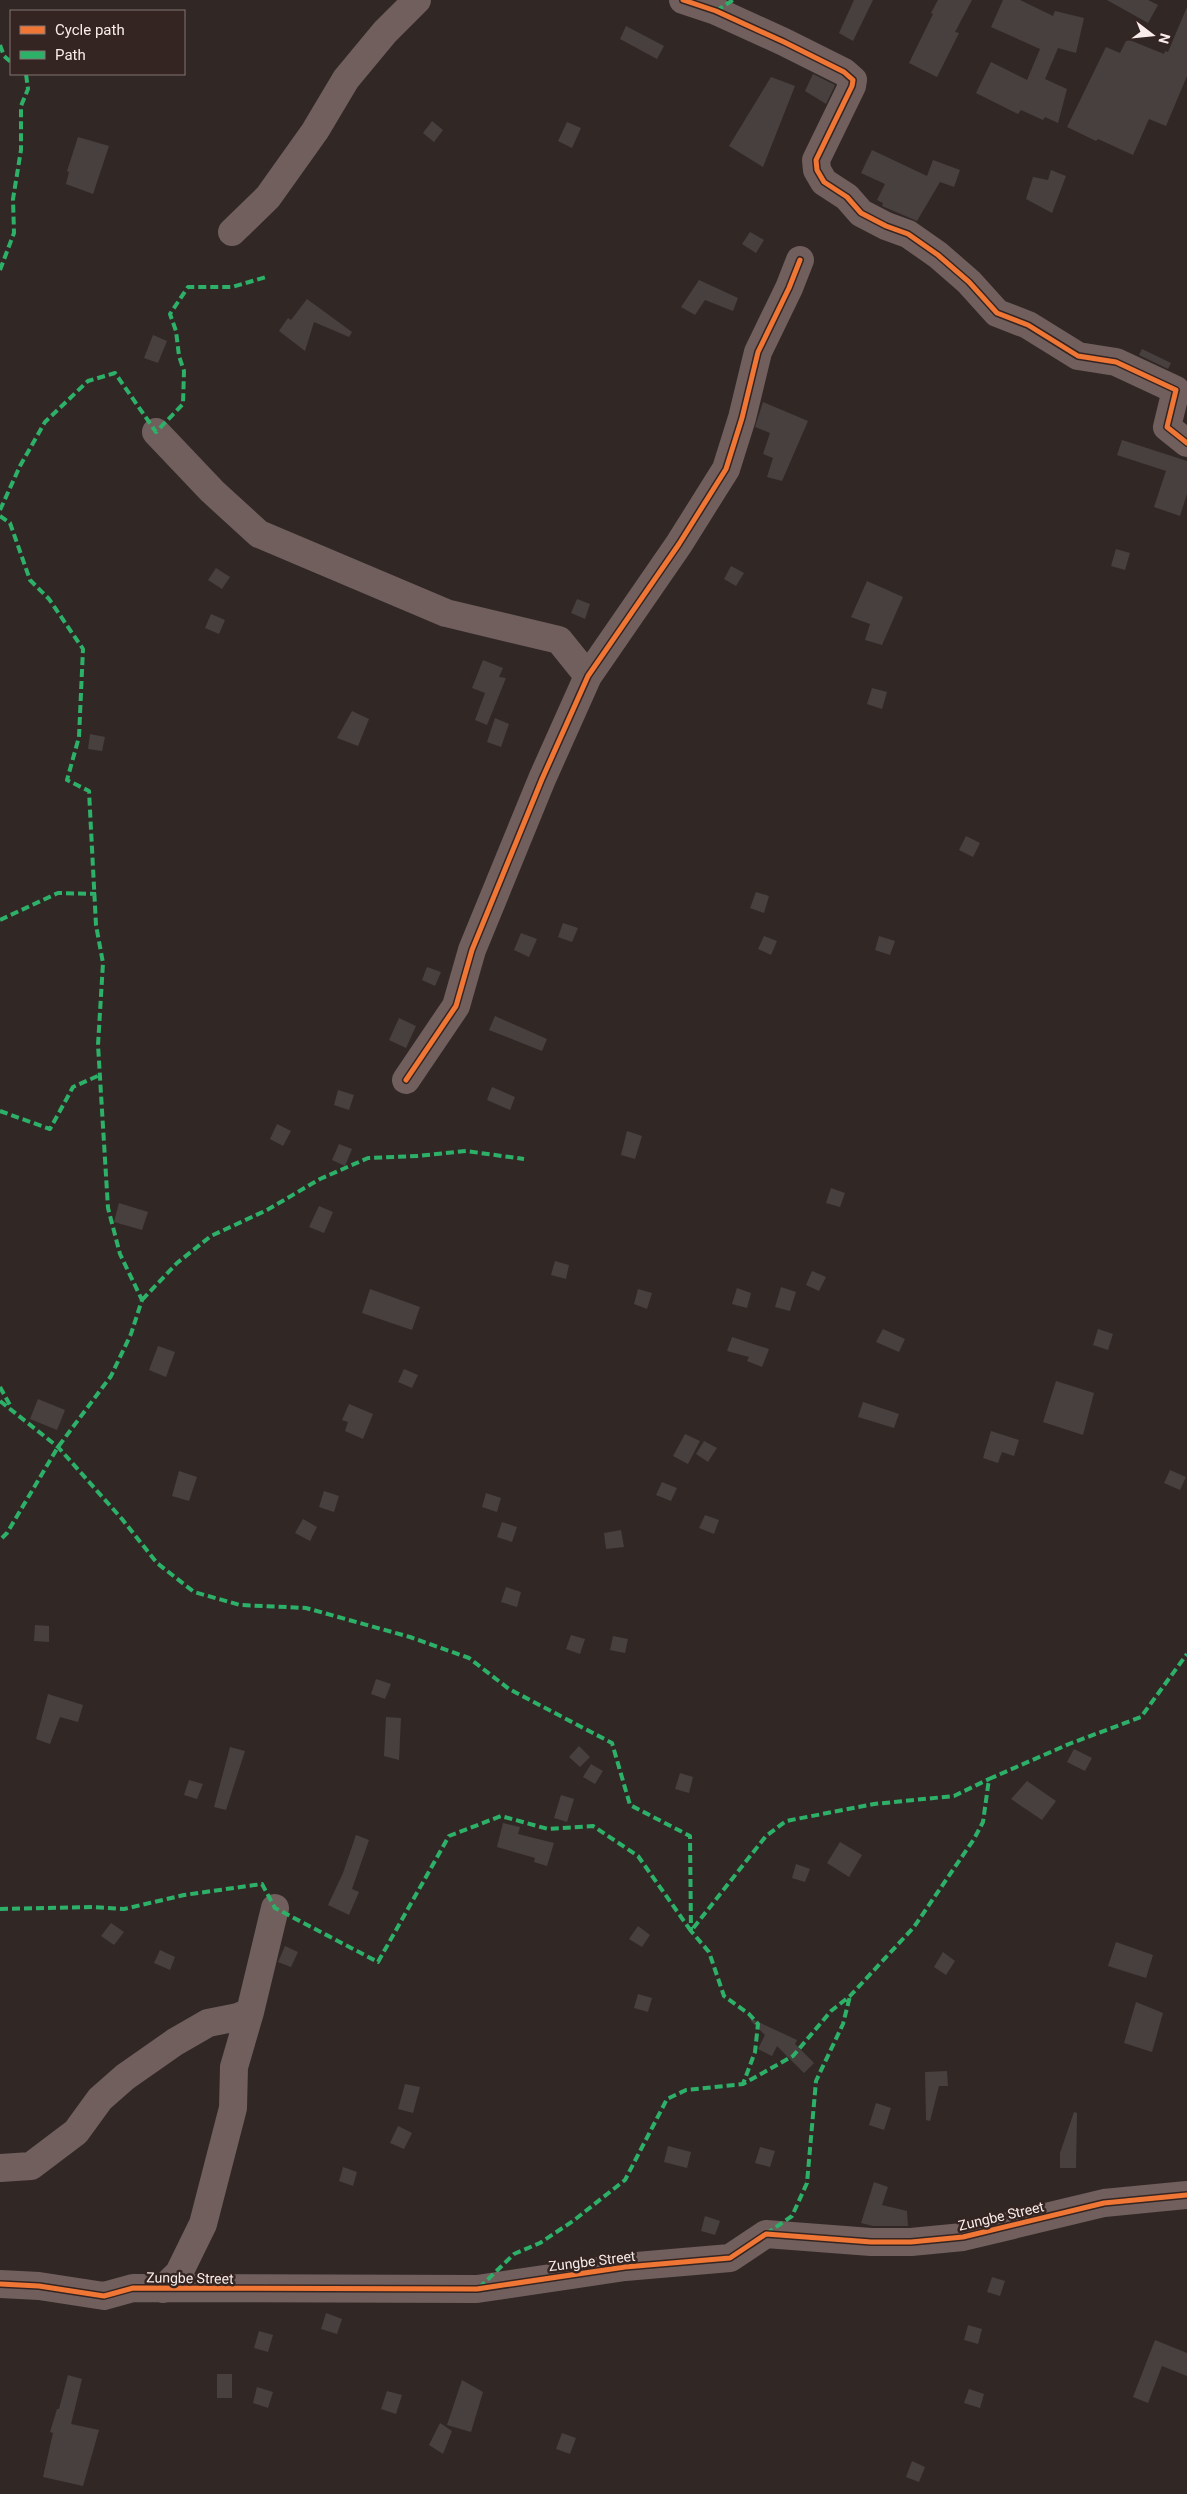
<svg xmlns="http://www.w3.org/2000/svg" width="1187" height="2494" font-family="Roboto,sans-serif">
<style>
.building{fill:#47403e}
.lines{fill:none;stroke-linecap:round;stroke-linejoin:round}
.minor{stroke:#715f5d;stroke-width:28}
.quiet{stroke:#2db169;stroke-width:4;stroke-dasharray:8 4;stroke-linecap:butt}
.cycleway-casing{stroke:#352522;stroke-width:8}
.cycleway{stroke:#f07635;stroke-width:5}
.labels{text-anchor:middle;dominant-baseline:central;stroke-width:5;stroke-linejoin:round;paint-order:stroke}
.street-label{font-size:14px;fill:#f8edea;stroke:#352522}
</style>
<rect width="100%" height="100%" fill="#312826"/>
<!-- building -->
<path class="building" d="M854,0H873L853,41L839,33Z
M938,0H972L955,32L959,33L937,77L909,63L933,14L931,13Z
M1003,0H1020L1053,16L1055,11L1084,18L1076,53L1058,48L1045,79L1067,89L1058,123L1045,117L1043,120L1021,110L1018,114L976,93L991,62L1027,80L1040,49L991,27Z
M1107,0H1148L1158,5L1148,23Z
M1187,7V76L1166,126L1149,119L1133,155L1098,139L1096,141L1067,127L1106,47L1120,53L1127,39L1164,54L1165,51L1168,52Z
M626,26L664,46L657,59L620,39Z
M813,74L835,85L826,104L805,91Z
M771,77L795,86L763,167L729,146Z
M432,121L443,130L434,142L423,133Z
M567,122L581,128L572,148L558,141Z
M78,137L109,146L93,194L66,184L69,172L67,171Z
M872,150L927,176L933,160L960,170L954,187L940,182L917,221L882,206L883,203L877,200L885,184L861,173Z
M1051,170L1066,176L1052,213L1026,199L1033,177L1048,180Z
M750,232L764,240L756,253L742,244Z
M699,280L738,298L733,311L705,300L695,315L681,307Z
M307,299L352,332L349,337L314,322L305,351L279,331L288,318L291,320Z
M153,335L167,341L158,363L144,358Z
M1142,349L1171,363L1168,369L1139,355Z
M763,402L808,421L782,481L767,477L773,458L763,454L770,433L755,427Z
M1122,440L1187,461V494L1180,516L1154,507L1166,471L1117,455Z
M1116,549L1130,553L1125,570L1111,566Z
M731,566L744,573L736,586L724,579Z
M216,568L230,577L222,589L208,580Z
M867,581L903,597L882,645L865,640L870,624L851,617Z
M577,599L590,604L585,619L571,613Z
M211,614L225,620L219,634L205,628Z
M483,660L503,668L499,677L506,678L487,725L475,720L485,693L472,688Z
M872,688L887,692L882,709L867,704Z
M352,711L369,719L358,746L337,738Z
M495,718L509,724L501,747L487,742Z
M90,734L105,737L102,751L88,749Z
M966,836L980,843L973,857L959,850Z
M756,892L769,896L764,913L750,908Z
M563,923L578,928L572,942L558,937Z
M521,933L537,939L529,957L514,950Z
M764,936L777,941L771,955L758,949Z
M879,936L895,941L890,955L875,950Z
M427,967L441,972L435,986L422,980Z
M495,1016L547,1039L542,1051L489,1030Z
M399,1018L416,1026L406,1048L389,1040Z
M492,1087L515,1097L510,1110L487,1100Z
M338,1090L354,1095L349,1110L334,1105Z
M277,1124L291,1131L283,1146L270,1139Z
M627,1131L642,1136L635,1159L621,1155Z
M339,1144L352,1149L345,1166L332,1160Z
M831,1188L845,1193L840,1207L826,1203Z
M119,1203L148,1212L142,1230L114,1222Z
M319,1206L333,1212L324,1233L309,1227Z
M555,1261L569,1265L566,1279L551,1275Z
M812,1271L826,1277L819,1291L806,1285Z
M781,1287L796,1292L790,1311L775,1307Z
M737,1288L751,1293L747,1308L732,1304Z
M370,1289L420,1307L412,1330L362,1313Z
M638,1289L652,1293L647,1309L634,1304Z
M883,1329L905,1339L899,1352L876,1342Z
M1098,1329L1113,1334L1108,1350L1093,1345Z
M732,1337L769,1349L762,1367L747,1361L749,1357L727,1351Z
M158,1346L175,1352L166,1377L149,1370Z
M404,1369L418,1375L412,1388L398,1382Z
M1056,1381L1094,1393L1083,1435L1043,1422Z
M38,1399L65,1410L57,1430L30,1419Z
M863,1402L899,1414L894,1428L858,1417Z
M349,1404L373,1414L363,1439L345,1431L348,1422L342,1420Z
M991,1431L1019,1440L1014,1456L1002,1452L998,1463L983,1458Z
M685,1434L700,1441L688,1464L673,1456Z
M704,1441L717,1448L708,1462L696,1454Z
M1170,1470L1186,1477L1180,1490L1164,1483Z
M179,1471L197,1477L189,1501L172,1496Z
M662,1482L677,1488L671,1501L656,1495Z
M324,1491L339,1496L334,1512L319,1507Z
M486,1493L501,1498L497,1512L482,1507Z
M705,1515L719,1520L714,1534L699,1528Z
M303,1519L317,1527L310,1541L295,1533Z
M502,1522L517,1527L512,1542L497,1537Z
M621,1530L624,1547L606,1549L604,1533Z
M506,1587L521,1592L517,1607L501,1602Z
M35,1625L49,1626V1642L34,1641Z
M571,1635L585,1639L580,1654L566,1649Z
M613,1636L628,1639L625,1653L610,1650Z
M376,1679L391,1684L385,1699L371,1694Z
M48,1694L83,1705L78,1722L60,1717L50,1744L36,1739Z
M386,1717L401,1718L399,1760L384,1756Z
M579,1746L590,1757L580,1767L569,1757Z
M230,1747L245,1751L226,1810L214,1807Z
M1074,1749L1092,1758L1085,1771L1067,1762Z
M591,1764L603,1771L595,1784L583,1777Z
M680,1773L693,1777L689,1793L675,1789Z
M189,1780L203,1784L197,1799L184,1795Z
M1027,1781L1056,1801L1042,1820L1011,1799Z
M561,1795L574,1799L567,1822L554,1818Z
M503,1823L520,1827L518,1834L554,1843L547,1866L534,1862L535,1858L497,1847Z
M356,1835L369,1840L352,1889L359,1892L349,1915L328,1905L343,1873Z
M840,1842L862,1855L849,1877L827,1863Z
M796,1864L810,1869L805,1882L792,1878Z
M111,1923L124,1932L114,1945L101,1936Z
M638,1926L650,1935L642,1947L629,1939Z
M1116,1942L1153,1955L1146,1978L1108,1966Z
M285,1946L298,1952L291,1967L278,1962Z
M160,1950L175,1957L170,1970L154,1963Z
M943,1952L955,1961L946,1975L934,1967Z
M638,1994L652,1998L648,2012L634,2008Z
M1136,2002L1163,2013L1152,2052L1124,2043Z
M752,2019L797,2040L795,2044L814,2063L804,2073L777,2046L772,2056L758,2049L765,2035L751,2021Z
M947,2071L948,2086H939L930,2121L926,2120L925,2072Z
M405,2084L420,2087L413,2113L398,2109Z
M876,2103L891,2108L884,2130L869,2125Z
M1074,2112L1077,2113L1076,2168H1060V2153Z
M398,2126L412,2133L404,2149L390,2143Z
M668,2146L691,2152L687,2168L664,2162Z
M760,2147L775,2151L770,2167L755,2163Z
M343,2167L357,2172L353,2186L339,2181Z
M874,2182L888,2187L882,2205L907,2211L908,2226H873L861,2223Z
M705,2216L720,2221L715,2235L701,2231Z
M992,2277L1005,2281L1000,2296L987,2292Z
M326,2313L342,2319L337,2334L321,2329Z
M968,2325L982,2329L978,2344L964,2340Z
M259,2331L273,2335L268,2352L254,2348Z
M1155,2340L1187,2353V2376L1162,2366L1148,2403L1133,2397Z
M217,2374H232V2398H217Z
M68,2375L82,2379L71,2424L99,2430L83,2486L43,2477L53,2433L50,2432L57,2409H59Z
M462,2380L483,2392L471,2432L447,2425Z
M257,2387L273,2392L268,2408L253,2403Z
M969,2389L984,2394L980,2408L964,2403Z
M387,2391L402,2395L396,2414L381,2409Z
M440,2423L452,2431L443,2454L429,2445Z
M562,2433L576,2438L570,2454L556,2449Z
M912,2461L925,2467L919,2482L906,2477Z"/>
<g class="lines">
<!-- minor -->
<path class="minor" d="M683,0L716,11L784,42L844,72L853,80L852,86L816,160L817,170L824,182L847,197L861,213L886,226L908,234L938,255L969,282L997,313L1028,325L1078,356L1116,362L1176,390L1167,427L1187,443
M232,232L268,197L315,131L346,79L385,32L417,0
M156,432L212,491L259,534L446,613L559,640L588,676
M406,1080L456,1006L472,950L542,779L588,676L679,544L726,469L742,418L758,352L789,288L800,260
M0,2168L31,2166L76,2132L100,2099L125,2077L175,2042L208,2023L238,2017L250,2012L275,1908
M0,2284L39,2286L104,2296L133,2288L477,2289L625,2267L730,2258L766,2234L871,2242H911L963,2237L1104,2203L1187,2195
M163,2289L179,2273L203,2224L233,2108L234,2067L250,2012"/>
<!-- quiet -->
<path class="quiet" d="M716,11L733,0
M0,45L4,56L11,62
M0,270L14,233L13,199L21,150V106L28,89L26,74
M0,510L20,466L45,422L88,381L115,373L156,432L183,404L184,371L179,356L176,331L170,314L188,287H232L266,277
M0,516L10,523L30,580L49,599L83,649L79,737L67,780L89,791L96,925L103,963L98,1045L108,1208L120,1254L142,1300L131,1334L111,1376L58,1447L7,1533L0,1540
M0,920L58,893L96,894
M0,1111L50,1129L73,1087L100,1075
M142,1300L177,1263L211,1236L267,1210L320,1179L368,1158L418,1156L466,1151L524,1159
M0,1387L11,1407
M0,1401L58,1447L122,1519L157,1563L194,1592L240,1605L306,1608L410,1637L469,1658L509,1689L612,1743L630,1805L690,1836L691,1931L709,1952L724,1996L749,2014L758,2024L755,2052L743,2084
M0,1909L92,1907L124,1909L184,1895L262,1884L275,1908L378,1962L449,1836L501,1816L548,1829L593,1826L638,1856L691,1931L766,1836L786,1821L874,1804L954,1796L989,1779
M766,2234L792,2216L807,2183L816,2081L843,2024L850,1996
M479,2288L514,2254L540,2243L573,2221L625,2180L667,2099L686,2090L743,2084L793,2056L831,2011L850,1996L914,1927L974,1839L983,1822L989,1779L1069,1744L1141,1717L1187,1654"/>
<!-- cycleway casing -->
<g class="cycleway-casing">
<path id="cycleway" d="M683,0L716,11L784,42L844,72L853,80L852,86L816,160L817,170L824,182L847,197L861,213L886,226L908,234L938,255L969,282L997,313L1028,325L1078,356L1116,362L1176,390L1167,427L1187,443
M406,1080L456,1006L472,950L542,779L588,676L679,544L726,469L742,418L758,352L789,288L800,260
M0,2284L39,2286L104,2296L133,2288L477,2289L625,2267L730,2258L766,2234L871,2242H911L963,2237L1104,2203L1187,2195"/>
</g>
<!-- cycleway -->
<use href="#cycleway" class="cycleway"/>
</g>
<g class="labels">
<!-- street labels -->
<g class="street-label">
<text transform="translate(1001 2216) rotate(-13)">Zungbe Street</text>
<text transform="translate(592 2261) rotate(-7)">Zungbe Street</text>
<text transform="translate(190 2278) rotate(1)">Zungbe Street</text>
</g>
</g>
<!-- legend -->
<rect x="10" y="10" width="175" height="65" fill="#352522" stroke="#837572"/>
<rect x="20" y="26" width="25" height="8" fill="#f07635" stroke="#837572"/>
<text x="55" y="35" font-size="15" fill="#f8edea">Cycle path</text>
<rect x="20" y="51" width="25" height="8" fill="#2db169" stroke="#837572"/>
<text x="55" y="60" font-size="15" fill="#f8edea">Path</text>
<!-- north arrow -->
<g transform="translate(1152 35) rotate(106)" stroke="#352522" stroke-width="4" paint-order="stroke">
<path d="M0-4L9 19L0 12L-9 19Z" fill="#f8edea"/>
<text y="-8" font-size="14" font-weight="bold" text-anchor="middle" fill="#f8edea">N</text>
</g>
</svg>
